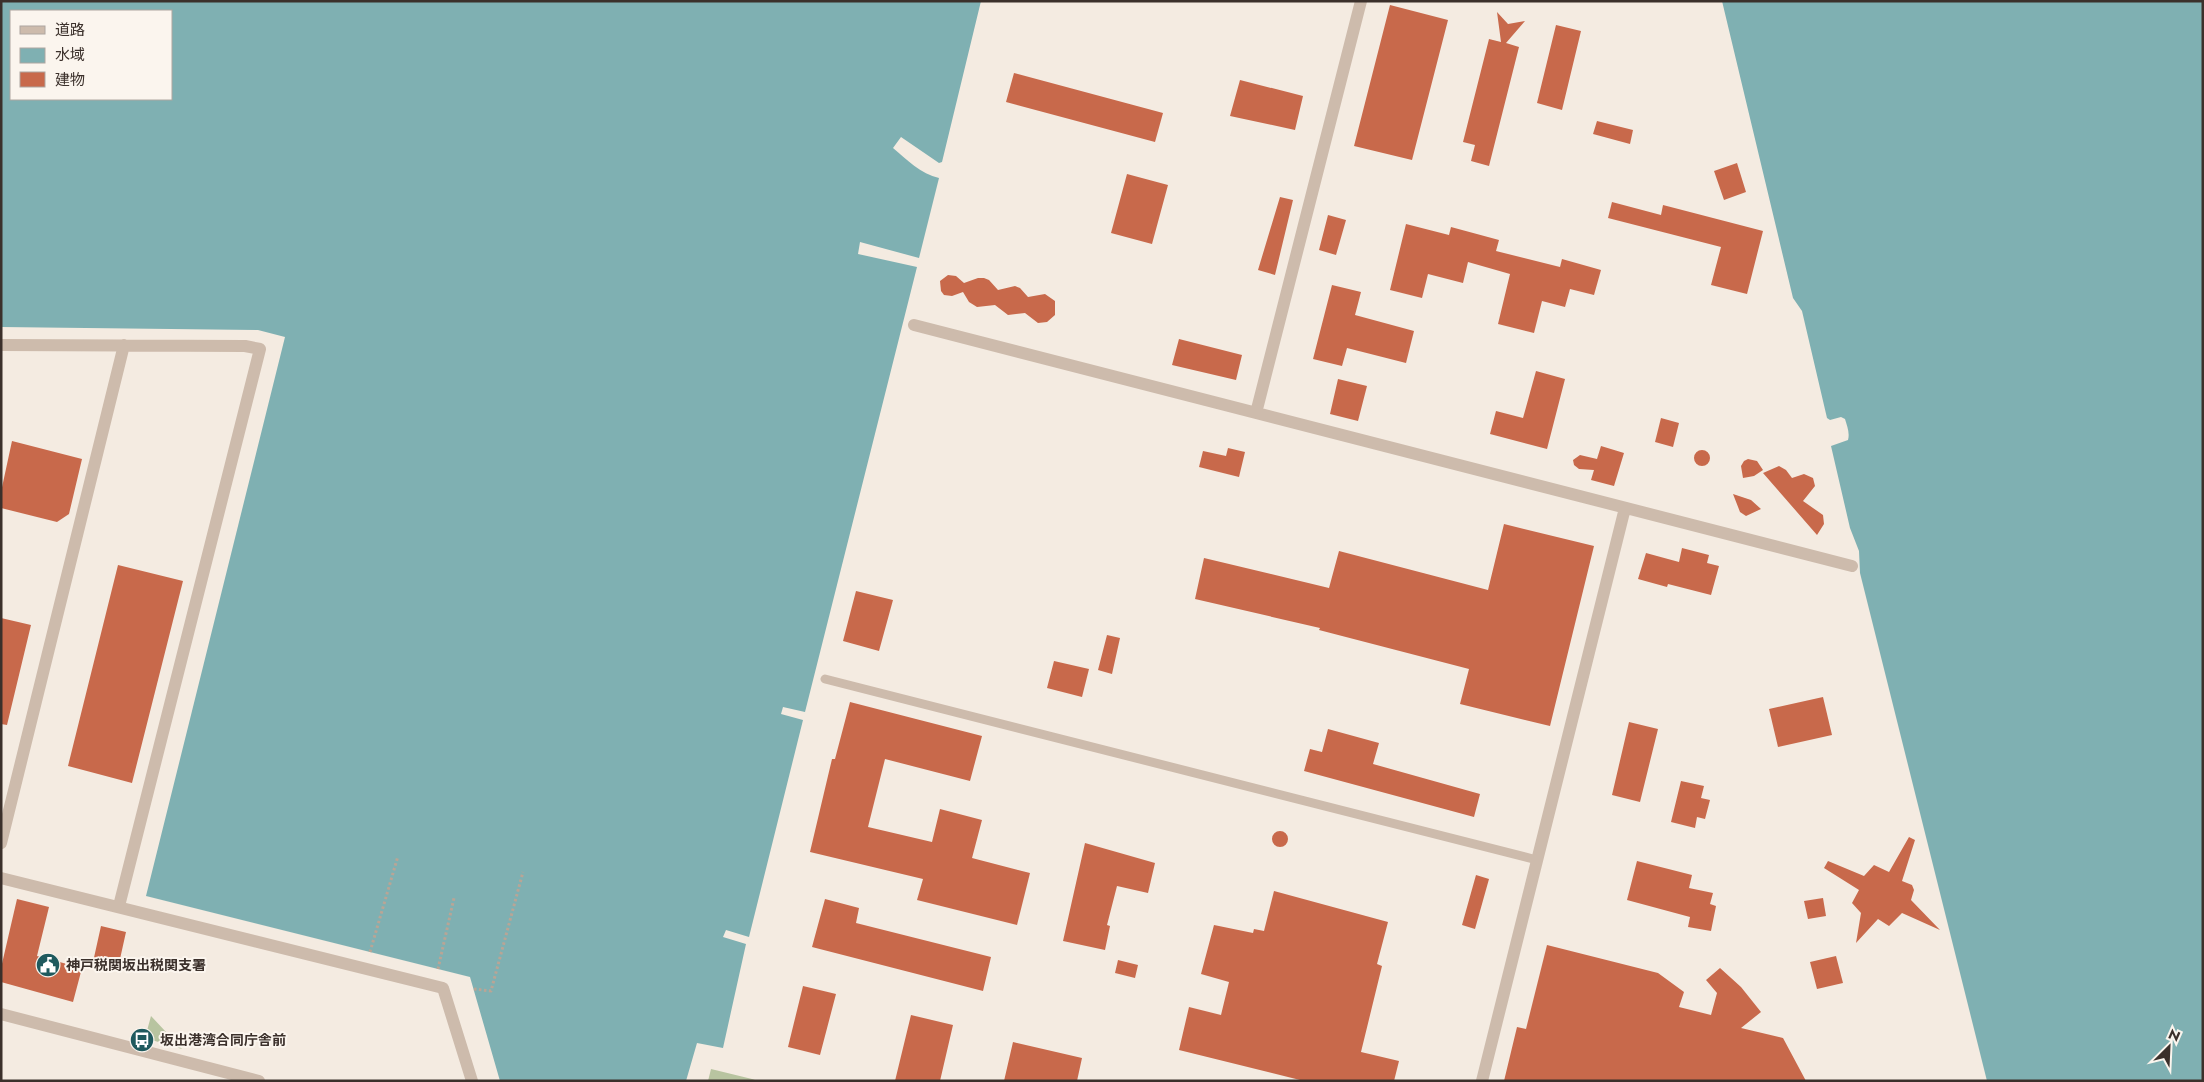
<svg xmlns="http://www.w3.org/2000/svg" width="2204" height="1082" font-family="Jost,'Noto Sans JP',sans-serif">
<style>
.green{fill:#b8c4a0}
.water{fill:#7fb0b2;fill-rule:evenodd}
.building{fill:#c8694b}
.lines{fill:none;stroke-linecap:round;stroke-linejoin:round}
.path{stroke:#b9a596;stroke-width:3;stroke-dasharray:2.5 2.5;stroke-linecap:butt}
.service{stroke:#cdbbac;stroke-width:9}
.minor{stroke:#cdbbac;stroke-width:12}
.labels{text-anchor:middle;dominant-baseline:central;stroke-width:4;stroke-linejoin:round;paint-order:stroke}
.poi-label{font-size:14px;font-weight:bold;fill:#3b302b;stroke:#fbf5ee;text-anchor:start}
</style>
<rect width="100%" height="100%" fill="#f4ebe1"/>
<!-- green -->
<path class="green" d="M151,1016L182,1049L145,1038Z
M711,1069L752,1079L758,1081H708Z"/>
<!-- water -->
<path class="water" d="M1,1H981L942,162L939,163L901,137L893,148C906,159 921,174 939,178L919,258L860,242L858,254L917,267L805,712L783,707L781,714L803,720L749,937L726,930L723,937L746,944L723,1048L697,1043L686,1081H500L470,977L146,896L285,337L258,330L1,327ZM11,11H171V99H11Z
M1722,1H2203V1081H1987L1860,573L1859,551L1850,528L1831,446L1848,440C1850,433 1847,426 1845,419L1841,417L1830,420L1827,418L1802,311L1793,298Z"/>
<!-- building -->
<path class="building" d="M1390,5L1448,20L1412,160L1354,146Z
M1497,12L1508,24L1525,21L1506,43L1519,47L1489,166L1471,161L1475,145L1463,142L1489,39L1501,42Z
M1556,25L1581,31L1562,110L1537,103Z
M1014,73L1163,113L1155,142L1006,102Z
M1240,80L1303,96L1295,130L1230,116Z
M1597,121L1633,130L1630,144L1593,134Z
M1737,163L1746,192L1724,200L1714,171Z
M1127,174L1168,185L1152,244L1111,233Z
M1280,197L1293,200L1275,275L1258,270Z
M1612,202L1661,215L1663,205L1763,231L1747,294L1711,285L1721,247L1608,218Z
M1328,215L1346,220L1336,255L1319,250Z
M1406,224L1449,235L1451,227L1499,240L1496,251L1560,267L1562,259L1601,270L1594,295L1570,289L1565,307L1542,301L1534,333L1498,324L1510,274L1468,262L1463,283L1428,274L1422,298L1390,290Z
M948,275L956,276L964,283L978,278H984L989,280L998,290L1015,286L1020,288L1028,297L1045,294L1055,301V315L1047,322L1038,323L1025,313L1008,315L995,305L977,307L969,302L963,292L952,296L944,295L941,291L940,281Z
M1332,285L1361,292L1355,315L1414,331L1406,363L1347,348L1342,366L1313,359Z
M1179,339L1242,355L1236,380L1172,365Z
M1536,371L1565,379L1547,449L1490,434L1496,411L1523,418Z
M1338,379L1367,386L1358,421L1330,414Z
M1661,418L1679,423L1673,447L1655,442Z
M12,441L82,459L69,514L57,522L1,508V492Z
M1601,446L1624,453L1614,486L1591,480L1594,470L1579,469L1574,465L1573,460L1580,455L1597,459Z
M1228,448L1245,452L1239,477L1199,467L1203,451L1226,456Z
M1694 458a8 8 0 1 1 16 0a8 8 0 1 1-16 0Z
M1748,459L1757,461L1763,470L1754,476L1743,478L1741,466L1744,461Z
M1779,466L1786,470L1792,478L1804,474L1813,478L1815,486L1803,501L1823,515L1824,524L1817,535L1763,473Z
M1733,494L1751,500L1761,509L1746,516L1740,512Z
M1504,524L1594,546L1550,726L1460,704L1469,669L1319,630L1320,628L1195,599L1204,558L1329,588L1339,551L1488,590Z
M1682,548L1709,555L1707,563L1719,566L1711,595L1668,584L1667,587L1638,579L1646,553L1679,562Z
M118,565L183,581L132,783L68,766Z
M856,591L893,600L879,651L843,641Z
M1,618L31,625L7,725L1,724Z
M1107,635L1120,638L1112,674L1098,670Z
M1054,661L1089,669L1082,697L1047,688Z
M1823,697L1832,735L1778,747L1769,709Z
M850,702L982,736L970,781L885,759L868,827L932,842L940,809L982,820L972,858L1030,873L1017,925L917,900L923,879L810,852L832,759H835Z
M1629,722L1658,729L1640,802L1612,795Z
M1328,729L1379,743L1373,764L1480,794L1474,817L1304,771L1310,749L1322,752Z
M1681,781L1704,786L1701,798L1710,800L1705,819L1697,817L1695,828L1671,822Z
M1272 839a8 8 0 1 1 16 0a8 8 0 1 1-16 0Z
M1909,837L1915,840L1902,881L1912,885L1914,890L1911,900L1940,930L1902,913L1889,926L1878,919L1856,943L1861,913L1852,903L1859,890L1824,868L1828,861L1864,876L1874,865L1889,872Z
M1085,843L1155,863L1148,893L1117,886L1107,925L1110,926L1105,950L1063,941Z
M1637,861L1692,875L1689,888L1713,893L1710,904L1716,906L1711,931L1688,927L1690,917L1627,900Z
M1476,875L1489,879L1475,929L1462,925Z
M1274,891L1388,922L1377,964L1382,966L1361,1052L1399,1061L1394,1081H1304L1179,1050L1189,1007L1221,1015L1229,982L1201,974L1214,925L1253,933L1254,929L1264,931Z
M1823,898L1826,916L1808,919L1804,901Z
M17,899L49,907L37,956L82,968L73,1002L1,982V968Z
M825,899L859,908L856,923L991,957L983,991L812,947Z
M101,926L126,932L118,968L93,962Z
M1547,945L1658,973L1684,992L1679,1007L1711,1015L1717,993L1706,980L1720,968L1741,987L1761,1012L1741,1028L1783,1038L1806,1081H1504L1517,1027L1526,1029Z
M1836,956L1843,983L1817,989L1810,962Z
M1118,960L1138,965L1135,978L1115,973Z
M803,986L836,994L820,1055L788,1047Z
M911,1015L953,1025L940,1081H895Z
M1013,1042L1082,1058L1077,1081H1004Z"/>
<g class="lines">
<!-- path -->
<path class="path" d="M370,952L398,856
M438,969L454,898
M474,989L491,991L523,872"/>
<!-- service -->
<path class="service" d="M825,679L1537,860"/>
<!-- minor -->
<path class="minor" d="M914,325L1852,566
M1,345L245,346L260,349L119,906
M1256,413L1361,1
M1,843L124,345
M1,878L443,988L472,1081
M1,1014L259,1081
M1482,1081L1625,508"/>
</g>
<!-- icons -->
<defs>
<g id="civic-disc" transform="scale(1.25)"><circle r="9.5" fill="#1f5a5e" stroke="#fbf5ee"/><path d="M-.6-6.5H3V-4.5H.6V-3L4-1V1h2V6H-6V1h2V-1L-.6-3ZM-1.2 2.5V6h2.4V2.5Z" fill="#fff"/></g>
<g id="bus-disc" transform="scale(1.25)"><circle r="9.5" fill="#1f5a5e" stroke="#fbf5ee"/><path d="M-5-6H5V4H4V6H2V4H-2V6H-4V4H-5ZM-3.5-4V0h7V-4ZM-3.5 1.2v1.5H-2V1.2ZM2 1.2v1.5H3.5V1.2Z" fill="#fff"/></g>
</defs>
<g fill-rule="evenodd">
<use href="#civic-disc" x="48" y="965"/>
<use href="#bus-disc" x="142" y="1040"/>
</g>
<g class="labels">
<!-- poi labels -->
<g class="poi-label">
<text x="66" y="965">神戸税関坂出税関支署</text>
<text x="160" y="1040">坂出港湾合同庁舎前</text>
</g>
</g>
<!-- border -->
<rect width="2204" height="1082" fill="none" stroke="#3b302b" stroke-width="5"/>
<!-- legend -->
<rect x="10" y="10" width="162" height="90" fill="#fbf5ee" stroke="#aea6a0"/>
<rect x="20" y="26" width="25" height="8" fill="#cdbbac" stroke="#aea6a0"/>
<text x="55" y="35" font-size="15" fill="#3b302b">道路</text>
<rect x="20" y="48" width="25" height="15" fill="#7fb0b2" stroke="#aea6a0"/>
<text x="55" y="60" font-size="15" fill="#3b302b">水域</text>
<rect x="20" y="72" width="25" height="15" fill="#c8694b" stroke="#aea6a0"/>
<text x="55" y="85" font-size="15" fill="#3b302b">建物</text>
<!-- north arrow -->
<g transform="translate(2169 1047) rotate(24)" stroke="#fbf5ee" stroke-width="4" paint-order="stroke">
<path d="M0-4L9 19L0 12L-9 19Z" fill="#3b302b"/>
<text y="-8" font-size="14" font-weight="bold" text-anchor="middle" fill="#3b302b">N</text>
</g>
</svg>
